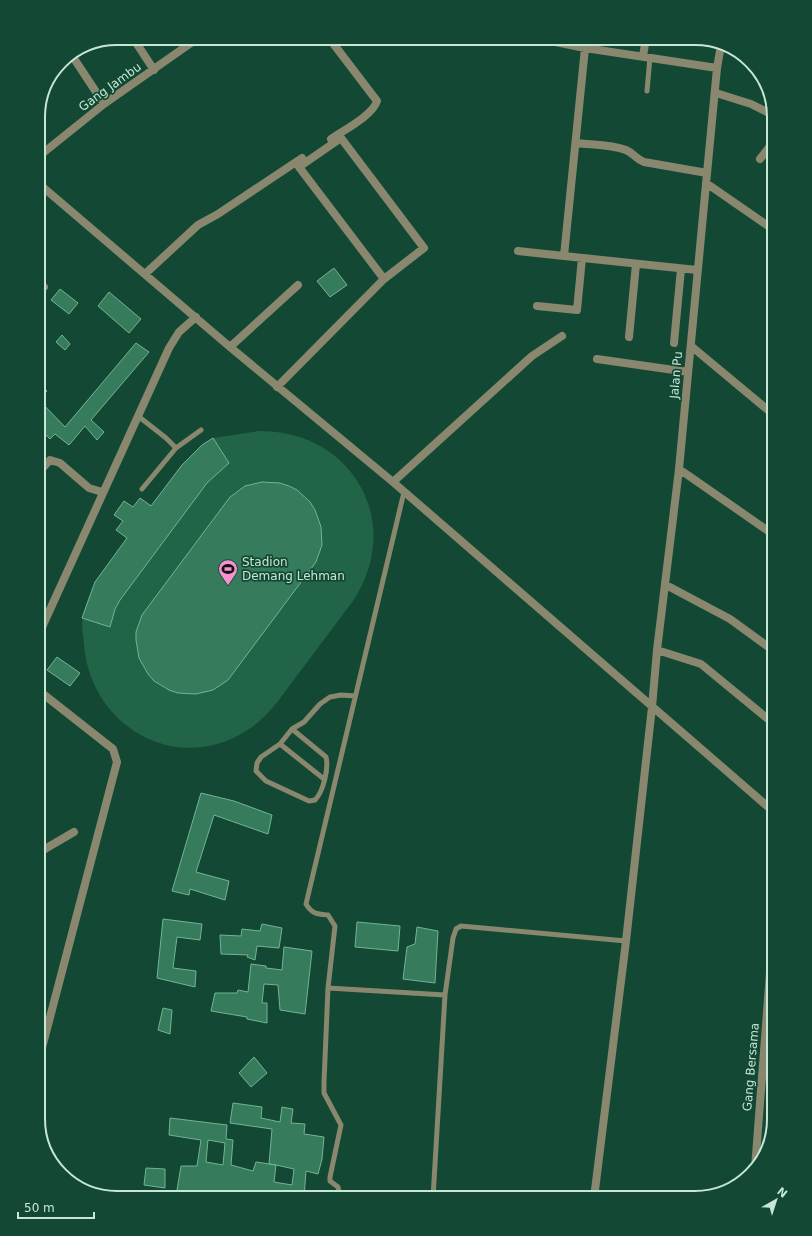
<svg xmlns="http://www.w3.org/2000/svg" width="812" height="1236" font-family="'DejaVu Sans',sans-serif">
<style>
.green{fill:#216448}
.building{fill:#377b5d;stroke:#71b595;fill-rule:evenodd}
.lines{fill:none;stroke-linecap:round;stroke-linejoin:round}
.lane{stroke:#89876d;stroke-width:5}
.street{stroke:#89876d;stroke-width:8}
.labels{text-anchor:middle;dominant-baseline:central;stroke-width:3.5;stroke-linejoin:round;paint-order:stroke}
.street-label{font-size:12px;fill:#c6e7d6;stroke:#134934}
.poi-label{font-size:12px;fill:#c6e7d6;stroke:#134934;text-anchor:start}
.rim{fill:none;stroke:#c6e7d6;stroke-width:2}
</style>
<rect width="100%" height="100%" fill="#134934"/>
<!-- green -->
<path class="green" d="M259,431C352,430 405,522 353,601C335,625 317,649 299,673C283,694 269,717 246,731C175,776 89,725 84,643C83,635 81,625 83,616C89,586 109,563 127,538L116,530L123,521L114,515L124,501L133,507L140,498L152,506L182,465L202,445L213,438Z"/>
<!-- building -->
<path class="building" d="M334,268L347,285L330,297L317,281Z
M60,289L78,303L69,314L51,300Z
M109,292L141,319L129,333L98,306Z
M62,335L70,344L65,350L56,342Z
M136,343L149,352L91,420L104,432L97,440L85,426L69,445L55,434L50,439L38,427V382L47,391L39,400L65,427Z
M213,438L229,463L207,483L120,600L115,609L110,627L82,618L95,582L127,538L116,530L123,521L114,515L124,501L133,507L140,498L151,506L182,465L202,445Z
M262,482L280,483L289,486L297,490L310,502L315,510L321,527L322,545L316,562L228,680L213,690L196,694L178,693L169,690L154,681L148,674L139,658L136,640V632L142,615L230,497L245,486Z
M57,657L80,673L70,686L47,670Z
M201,793L234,801L272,815L268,834L214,815L196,872L229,881L225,900L190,889L189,895L172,891Z
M163,919L202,924L200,940L177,937L173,968L196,971L195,987L157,978Z
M357,922L400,926L398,951L355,947Z
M262,924L282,928L279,948L257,946L255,960L247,957L248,955L221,954L220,935L241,936L242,929L260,931Z
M417,927L438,931L435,983L403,979L407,947L415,944Z
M284,947L312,951L305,1014L280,1010L278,985L264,984L262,1003H267V1023L247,1019V1017L211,1011L215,993H237L238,990L248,992L251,964L266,966V968L282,970Z
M163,1008L172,1010L170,1034L158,1030Z
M254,1057L267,1073L251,1087L239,1073Z
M233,1103L262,1107L261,1118L280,1122L282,1107L293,1109L291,1123L305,1124L304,1134L324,1137L322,1159L318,1174L306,1171L304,1198L291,1197L292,1194L274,1192L273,1198H195V1194L177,1190L181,1166H197L201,1140L169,1135L170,1118L227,1125L226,1139L233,1140L231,1165L253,1171L256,1162L276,1165L269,1164L272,1129L230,1123ZM208,1140L225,1143L223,1165L206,1162ZM276,1165L294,1169L292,1185L274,1182Z
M146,1168L165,1169V1188L144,1185Z"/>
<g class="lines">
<!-- lane -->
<path class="lane" d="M647,91L650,57
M138,416L166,438L176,448
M142,489L176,448L201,430
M292,729L326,757C329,769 323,792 315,800L309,801L266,781L256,771L257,763L261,757L280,744L292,729L304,722L320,704L330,697L341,695L355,696
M280,744L324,779
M328,988L445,995
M340,1198L338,1187L330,1181V1177L341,1125L324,1093V1082L328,988L335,926L328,915C317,914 312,914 306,904L404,492
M433,1198L445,995L453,938L456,929L461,926L626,941"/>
<!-- street -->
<path class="street" d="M133,38L154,70
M329,38L377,101C373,115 344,130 331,139
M536,38L585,48L717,68
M585,48L564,256L697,270
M71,54L104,104
M643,56L646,38
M716,93L751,104L773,115
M576,143C592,145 610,144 626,150C633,153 636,159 644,162L707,173
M38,157L104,104L198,38
M760,159L774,141
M38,183L230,347L393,482L774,812
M706,183L774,230
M518,251L564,256
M145,274L198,225L218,214L302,158
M38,293L44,287
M537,306L577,310L582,258
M629,337L636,264
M674,343L681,269
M691,346L774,415
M230,347L298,285
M597,359L688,372
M277,387L384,279L424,248L341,138L299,167L384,279
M679,469L774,535
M38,473L50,460L60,463L89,488L102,492
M393,482L532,356L562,336
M666,585L730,619L774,651
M38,642L43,625L169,348L179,332L196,317
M657,650L701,664L774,724
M38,853L74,832
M38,1063L117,762L113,749L38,690
M755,1168L774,921
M594,1198L626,941L652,707L657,650L679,469L717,68L721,45"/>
</g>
<!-- icons -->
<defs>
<g id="stadium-pin" transform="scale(1)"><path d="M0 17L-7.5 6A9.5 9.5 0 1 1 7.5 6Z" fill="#f690d0" stroke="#134934"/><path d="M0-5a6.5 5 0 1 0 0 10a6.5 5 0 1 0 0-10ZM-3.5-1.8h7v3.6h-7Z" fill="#111"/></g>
</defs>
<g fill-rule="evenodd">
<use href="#stadium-pin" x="228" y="569"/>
</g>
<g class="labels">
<!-- street labels -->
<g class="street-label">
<text transform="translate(110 87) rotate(-36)">Gang Jambu</text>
<text transform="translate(676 375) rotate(-85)">Jalan Pu</text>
<text transform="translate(751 1067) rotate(-85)">Gang Bersama</text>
</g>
<!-- poi labels -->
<g class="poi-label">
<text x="242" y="562">Stadion<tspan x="242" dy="14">Demang Lehman</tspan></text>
</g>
</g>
<!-- crop -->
<path d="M0 0H812V1236H0ZM117 45H695A72 72 0 0 1 767 117V1119A72 72 0 0 1 695 1191H117A72 72 0 0 1 45 1119V117A72 72 0 0 1 117 45Z" fill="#134934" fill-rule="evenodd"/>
<path class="rim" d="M117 45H695A72 72 0 0 1 767 117V1119A72 72 0 0 1 695 1191H117A72 72 0 0 1 45 1119V117A72 72 0 0 1 117 45Z"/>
<!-- north arrow -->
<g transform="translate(776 1200) rotate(39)" stroke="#134934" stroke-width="3" paint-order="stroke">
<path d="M0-3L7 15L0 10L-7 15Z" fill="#c6e7d6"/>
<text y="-6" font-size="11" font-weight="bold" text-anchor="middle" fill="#c6e7d6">N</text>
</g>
<!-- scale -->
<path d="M18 1212v6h76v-6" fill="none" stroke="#c6e7d6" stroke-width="2"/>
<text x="24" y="1212" font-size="12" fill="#c6e7d6" stroke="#134934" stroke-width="3" paint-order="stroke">50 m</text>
</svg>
